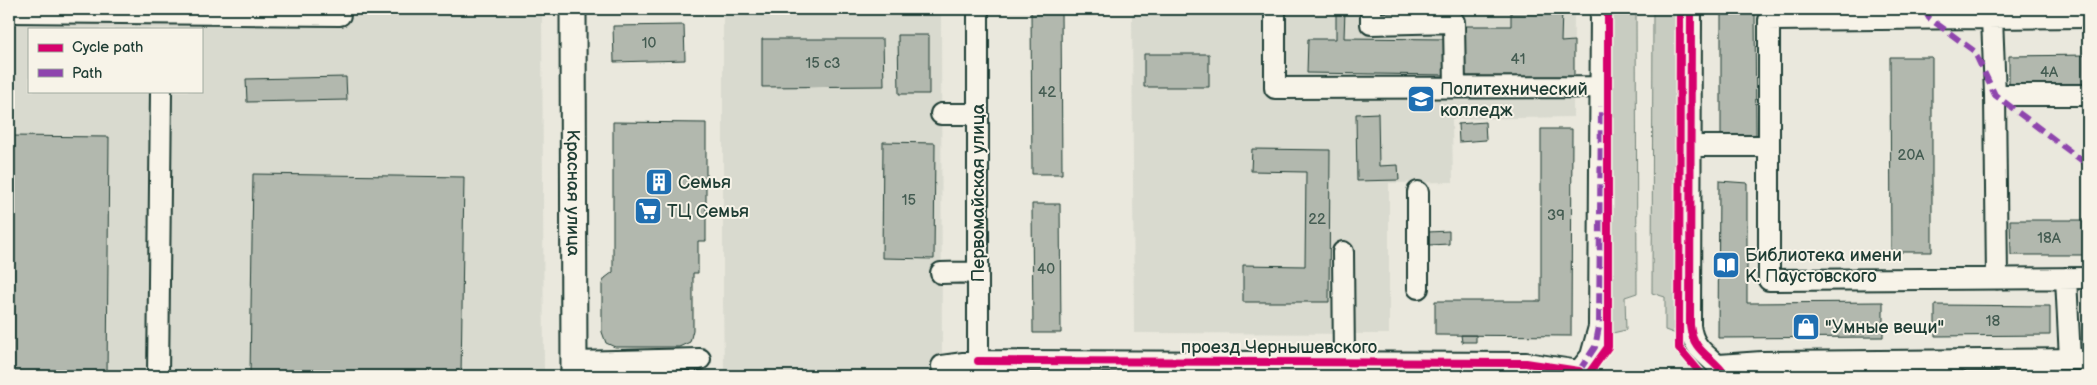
<svg xmlns="http://www.w3.org/2000/svg" width="2097" height="385" font-family="'Balsamiq Sans',sans-serif">
<style>
.built{fill:#d9dacf;fill-rule:evenodd}
.green{fill:#c8ccc1;stroke:#74847a}
.building{fill:#b2b8ae;stroke:#1f3d34}
.lines{fill:none;stroke-linecap:round;stroke-linejoin:round}
.minor-casing{stroke:#1f3d34;stroke-width:24}
.major-casing{stroke:#1f3d34;stroke-width:29}
.minor{stroke:#f7f3e8;stroke-width:20}
.major{stroke:#f7f3e8;stroke-width:25}
.quiet{stroke:#8e44ad;stroke-width:6;stroke-dasharray:12 6;stroke-linecap:butt}
.cycleway-casing{stroke:#f7f3e8;stroke-width:11}
.cycleway{stroke:#d6006c;stroke-width:8}
.labels{text-anchor:middle;dominant-baseline:central;stroke-width:4;stroke-linejoin:round;paint-order:stroke}
.number-label{font-size:15px;fill:#445c52}
.poi-label{font-size:18px;fill:#1f3d34;stroke:#f7f3e8;text-anchor:start}
.street-label{font-size:18px;fill:#1f3d34;stroke:#f7f3e8}
</style>
<rect width="100%" height="100%" fill="#eae8dd"/>
<filter id="ink" filterUnits="userSpaceOnUse"><feTurbulence type="fractalNoise" baseFrequency=".02" numOctaves="2"/><feDisplacementMap in="SourceGraphic" scale="10" xChannelSelector="R" yChannelSelector="G"/><feConvolveMatrix kernelMatrix="1 2 1 2 8 2 1 2 1" color-interpolation-filters="sRGB"/></filter>
<g filter="url(#ink)">
<!-- built -->
<path class="built" d="M9,9H542L544,376H9ZM29,29H201V91H29Z
M1132,9H1574L1573,117L1452,119L1453,182L1389,183V334L1134,333Z
M941,11L942,376H728V372H724L723,299V16Z"/>
<!-- green -->
<path class="green" d="M1611,9H1636L1637,293L1625,297L1626,330L1608,334Z
M1653,9H1679V335L1665,330V297L1652,293Z"/>
<!-- building -->
<path class="building" d="M1031,9H1061L1062,174H1032Z
M1279,9H1358V11L1345,10L1344,38L1445,39V75L1307,73L1308,39H1336V11Z
M1511,9H1562L1561,42L1574,41V77L1462,76L1463,26H1511Z
M1721,9H1896V10L1755,11L1756,135H1721Z
M684,25L685,60L614,62L613,26Z
M898,35H929V94H899Z
M762,39H883L884,86L762,87Z
M1144,54H1209V87H1144Z
M2088,55V89L2009,90V56Z
M1890,57H1932V252H1891Z
M346,77L347,100L247,102L246,79Z
M1378,113L1379,166L1398,165L1399,180L1357,181L1356,114Z
M613,122L706,123V241H698V273H693V330L690,342L679,347H615L606,343L602,332V284L605,278L613,272Z
M1485,122L1486,140L1459,142L1458,124Z
M1541,129H1572L1571,336L1435,335V301H1541Z
M9,136L109,137L107,376H9Z
M883,142L935,143L934,259L882,258Z
M1252,149L1330,150L1329,302H1243V265L1305,266L1306,172L1251,171Z
M253,174L464,177L461,376H250Z
M1719,181L1747,183V303L1883,302V337L1718,338Z
M1032,204H1060L1061,333H1033Z
M2010,220H2088V255H2011Z
M1449,231V244L1429,245L1428,232Z
M1935,305L2050,306V335L1935,336Z
M2086,306H2088V335H2086Z
M1461,335H1476V342H1462Z
M703,372H728V376H703Z
M703,372V376H603V373Z"/>
<g class="lines">
<!-- minor casing -->
<g class="minor-casing">
<path id="minor" d="M1275,9V88L1601,87
M1371,9V24L1454,22L1455,87
M1691,9L1690,325C1693,353 1712,355 1726,376
M9,12L340,15
M2088,17L1769,20V280L2088,278
M1992,18L1995,95
M941,114H978
M1691,146H1769
M1418,192V288
M1343,252L1344,363
M941,273L978,272
M2066,278L2070,359
M1997,279L1995,95H2088
M574,362L700,359
M1719,365L1762,362L2088,359
M942,366L978,361L1526,363L1579,371
M158,376L161,91
M978,376V9
M1575,376L1591,356L1599,327L1601,9"/>
</g>
<!-- major casing -->
<g class="major-casing">
<g id="major">
<path id="s1" d="M573,9L574,376"/>
</g>
</g>
<!-- minor -->
<use href="#minor" class="minor"/>
<!-- major -->
<use href="#major" class="major"/>
<!-- quiet -->
<path class="quiet" d="M1924,9L1929,18L1974,51L1995,95L2088,165
M1579,371L1595,347L1599,327L1601,106"/>
<!-- cycleway casing -->
<g class="cycleway-casing">
<path id="cycleway" d="M1680,9L1679,348L1703,376
M1691,9L1690,325C1693,353 1712,355 1726,376
M978,361L1526,363L1579,371
M1587,376L1608,347V9"/>
</g>
<!-- cycleway -->
<use href="#cycleway" class="cycleway"/>
</g>
</g>
<!-- icons -->
<defs>
<g id="university-square" transform="scale(1.4375)"><rect x="-9" y="-9" width="18" height="18" rx="4" fill="#1f6fb2" stroke="#f7f3e8"/><path d="M0-5L7-2L0 1L-7-2ZM-4 1L0 2.5L4 1V4Q0 6-4 4Z" fill="#fff"/></g>
<g id="building-square" transform="scale(1.4375)"><rect x="-9" y="-9" width="18" height="18" rx="4" fill="#1f6fb2" stroke="#f7f3e8"/><path d="M-4-6H4V6H1V3H-1V6H-4ZM-2.5-4.3h1.7v1.8h-1.7ZM.8-4.3h1.7v1.8H.8ZM-2.5-1h1.7V.8h-1.7ZM.8-1h1.7V.8H.8Z" fill="#fff"/></g>
<g id="supermarket-square" transform="scale(1.4375)"><rect x="-9" y="-9" width="18" height="18" rx="4" fill="#1f6fb2" stroke="#f7f3e8"/><path d="M-6-5.5h2.5l.6 2H6L4.5 2H-2.5L-4.4-4H-6ZM-1.5 3.2a1.3 1.3 0 1 0 .1 0ZM3 3.2a1.3 1.3 0 1 0 .1 0Z" fill="#fff"/></g>
<g id="library-square" transform="scale(1.4375)"><rect x="-9" y="-9" width="18" height="18" rx="4" fill="#1f6fb2" stroke="#f7f3e8"/><path d="M-6-4Q-3-5.5-.7-3.5V5Q-3 3-6 4ZM6-4Q3-5.5 .7-3.5V5Q3 3 6 4Z" fill="#fff"/></g>
<g id="shop-square" transform="scale(1.4375)"><rect x="-9" y="-9" width="18" height="18" rx="4" fill="#1f6fb2" stroke="#f7f3e8"/><path d="M-5-2.5h2.3a2.7 3.5 0 0 1 5.4 0H5L5.5 6h-11ZM-1.5-2.5h3a1.5 2.3 0 0 0-3 0Z" fill="#fff"/></g>
</defs>
<g fill-rule="evenodd">
<use href="#university-square" x="1421" y="99"/>
<use href="#building-square" x="659" y="182"/>
<use href="#supermarket-square" x="648" y="211"/>
<use href="#library-square" x="1726" y="265"/>
<use href="#shop-square" x="1806" y="327"/>
</g>
<g class="labels">
<!-- number labels -->
<g class="number-label">
<text x="649" y="43">10</text>
<text x="1518" y="59">41</text>
<text x="823" y="63">15 с3</text>
<text x="2049" y="72">4А</text>
<text x="1047" y="92">42</text>
<text x="1911" y="155">20А</text>
<text x="909" y="200">15</text>
<text x="1556" y="215">39</text>
<text x="1317" y="219">22</text>
<text x="2049" y="238">18А</text>
<text x="1046" y="269">40</text>
<text x="1993" y="321">18</text>
</g>
<!-- poi labels -->
<g class="poi-label">
<text x="1440" y="89">Политехнический<tspan x="1440" dy="21">колледж</tspan></text>
<text x="678" y="182">Семья</text>
<text x="667" y="211">ТЦ Семья</text>
<text x="1745" y="255">Библиотека имени<tspan x="1745" dy="21">К. Паустовского</tspan></text>
<text x="1825" y="327">"Умные вещи"</text>
</g>
<!-- street labels -->
<g class="street-label">
<text stroke="none"><textPath href="#s1" startOffset="184">Красная улица</textPath></text>
<text transform="translate(978 193) rotate(-90)">Первомайская улица</text>
<text x="1279" y="347">проезд Чернышевского</text>
</g>
</g>
<!-- margin -->
<rect width="2097" height="385" fill="none" stroke="#f7f3e8" stroke-width="30"/>
<rect x="15" y="15" width="2067" height="355" fill="none" stroke="#1f3d34" stroke-width="2" filter="url(#ink)"/>
<!-- legend -->
<rect x="28" y="28" width="175" height="65" fill="#f7f3e8" stroke="#a1aaa0"/>
<rect x="38" y="44" width="25" height="8" fill="#d6006c" stroke="#a1aaa0"/>
<text x="72" y="52" font-size="15" fill="#1f3d34">Cycle path</text>
<rect x="38" y="69" width="25" height="8" fill="#8e44ad" stroke="#a1aaa0"/>
<text x="72" y="78" font-size="15" fill="#1f3d34">Path</text>
</svg>
